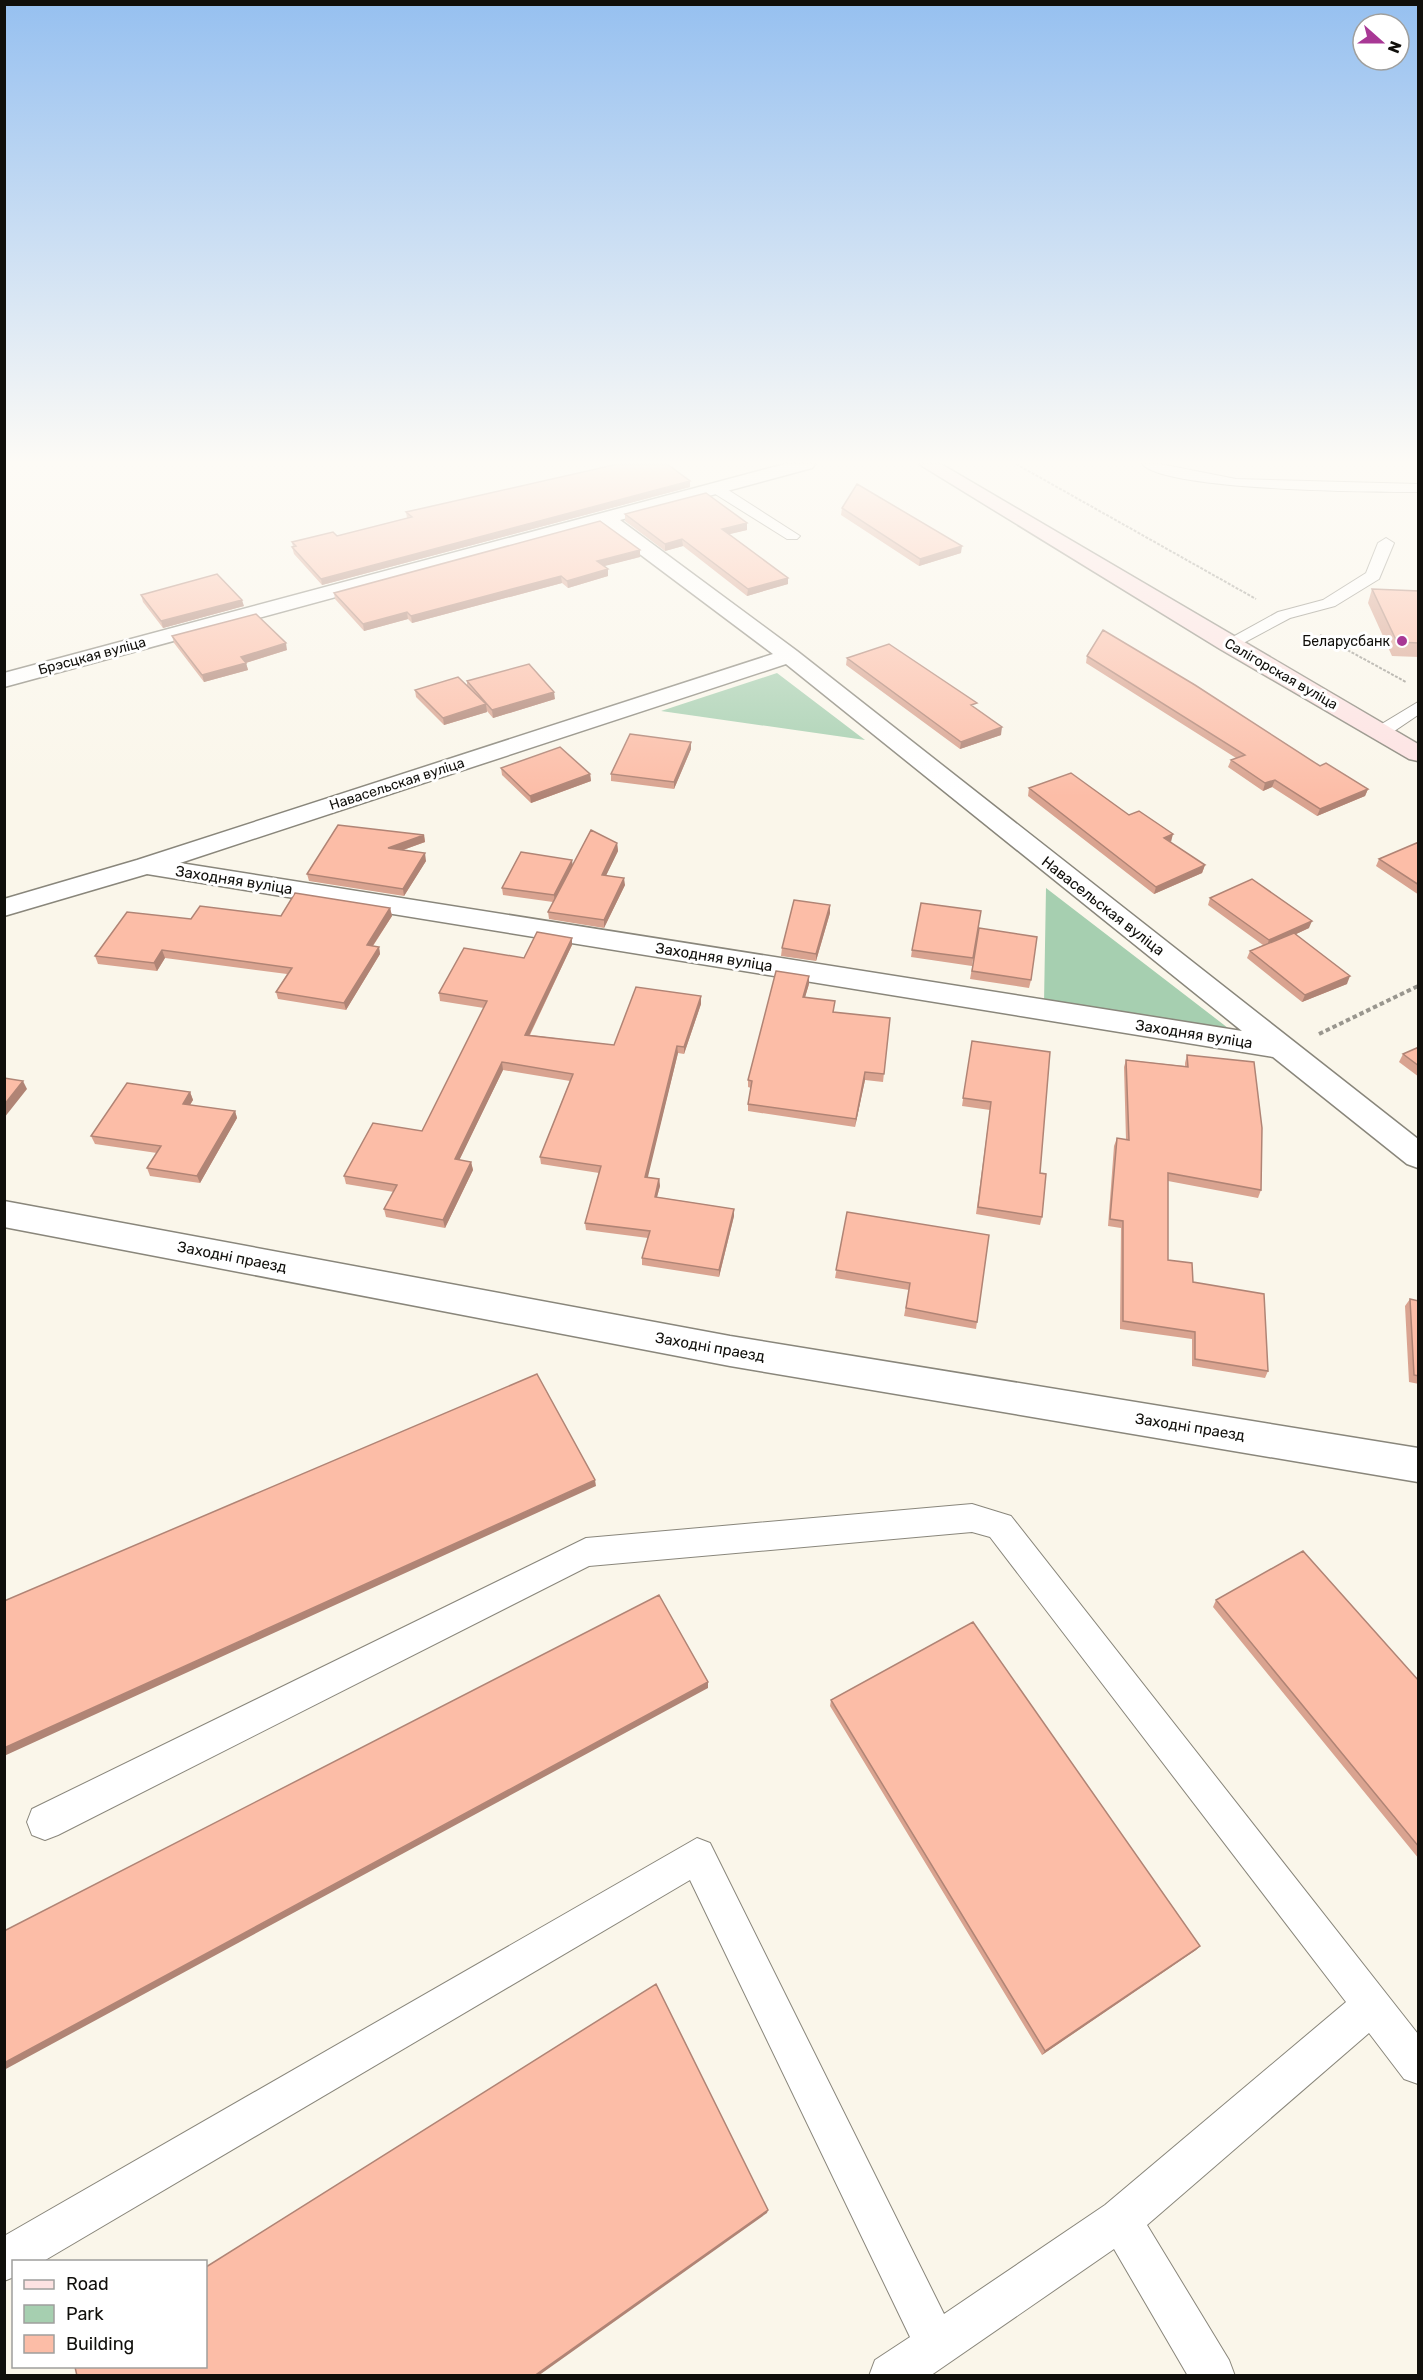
<svg xmlns="http://www.w3.org/2000/svg" width="1423" height="2380" font-family="Rubik,sans-serif">
<style>
.green{fill:#a6cfb0}
.lines{fill:none;stroke-linecap:round;stroke-linejoin:round}
.service-casing{stroke:#89867b;stroke-width:2}
.minor-casing{stroke:#89867b;stroke-width:3}
.secondary-casing{stroke:#89867b;stroke-width:3}
.path-far1{stroke:#99968e;stroke-width:2;stroke-dasharray:3 1.5;stroke-linecap:butt}
.path{stroke:#99968e;stroke-width:4;stroke-dasharray:4.5 3;stroke-linecap:butt}
.service{fill:#fff;fill-rule:evenodd}
.minor{fill:#fff;fill-rule:evenodd}
.secondary{fill:#fde2e2;fill-rule:evenodd}
.wall{fill:#d9a390}
.shaded-wall{fill:#b08475}
.building{fill:#fcbda7;stroke:#b08475;stroke-width:1.5}
.poi-dot{fill:#a83895;stroke:#fff;stroke-width:2}
.labels{text-anchor:middle;dominant-baseline:central;stroke-width:6;stroke-linejoin:round;paint-order:stroke}
.far-poi-label{font-size:14px;fill:#100f0b;stroke:#fff;text-anchor:end}
.far-street-label{font-size:14px;fill:#100f0b;stroke:#fff}
.street-label{font-size:15px;fill:#100f0b;stroke:#fff}
</style>
<rect width="100%" height="100%" fill="#faf6ea"/>
<!-- green -->
<path class="green" d="M777,673L865,740L661,711Z
M1046,888L1228,1028L1044,1003Z"/>
<g class="lines">
<!-- service casing -->
<g class="service-casing">
<path id="service" d="M1142,464H1160L1236,479L1418,484V492C1375,492 1166,491 1142,464Z
M717,485L722,486L800,536L797,539H787L712,492L710,489L712,486Z
M1386,538L1394,543L1379,579L1335,606L1290,618L1234,648H1222L1220,644L1278,612L1323,600L1366,573L1378,543Z
M1418,702V715L1387,736H1375L1372,732L1375,728Z
M972,1504L1011,1516L1418,2034V2084L1404,2079L1369,2033L1147,2225L1229,2360L1235,2376H1188L1114,2249L930,2376H869L875,2360L910,2337L690,1880L42,2262H14V2277L4,2281V2236L697,1838L710,1843L944,2314L1105,2205L1346,2002L990,1537L972,1532L589,1566L58,1835L45,1840L32,1835L27,1822L32,1809L586,1538Z"/>
</g>
<!-- minor casing -->
<g class="minor-casing">
<path id="minor" d="M785,464H815L812,468L620,520L797,651L1418,1139V1168L1407,1164L1273,1057L147,874L4,916V899L137,860L773,654L601,525L4,687V673ZM786,664L1242,1031L180,863Z
M4,1201L730,1336L1418,1448V1482L730,1366L4,1227Z"/>
</g>
<!-- secondary casing -->
<g class="secondary-casing">
<path id="secondary" d="M919,464H941L1418,744V761L1409,759L1220,649Z"/>
</g>
<!-- path-far1 -->
<path class="path-far1" d="M1016,464L1256,599
M1320,635L1406,682"/>
<!-- path -->
<path class="path" d="M1319,1034L1418,986"/>
<!-- service -->
<use href="#service" class="service"/>
<!-- minor -->
<use href="#minor" class="minor"/>
<!-- secondary -->
<use href="#secondary" class="secondary"/>
</g>
<!-- wall -->
<path class="wall" d="M690,481V487L322,585L294,554L292,547H293L292,542L337,536L407,518L406,512Z
M842,508L961,553L919,566L841,515Z
M625,514L747,530L729,534L788,578V584L747,596L683,546L665,551L625,521Z
M640,557L603,566L608,576L568,588L562,583L412,623L408,619L364,631L335,599L334,593Z
M1372,589L1419,591V657L1392,656L1368,603Z
M141,595L244,606L163,628L143,602Z
M172,636L287,650L246,663L248,670L204,682L174,643Z
M1087,656L1368,789L1365,796L1317,816L1272,787L1263,791L1228,767L1231,760L1236,758L1086,663Z
M847,658L1001,735L960,749L846,665Z
M467,681L555,699L493,718L487,711V712L444,725L416,697L415,690L467,686Z
M691,742V749L674,789L611,781V774Z
M501,768L590,774L591,781L531,803L502,775Z
M1029,788L1129,815L1205,865L1202,873L1154,894L1028,796Z
M424,835L425,842L403,850L426,861L404,896L309,881L307,874Z
M1419,842V895L1376,866L1379,859Z
M617,843L618,851L606,875L625,885L604,928L549,919L548,912L553,902L503,895L502,888L573,865Z
M1210,898L1309,928L1296,934L1347,984L1302,1002L1247,958L1250,951L1263,945L1208,905Z
M830,905V913L816,961L781,956L782,948Z
M390,908L392,916L373,946L379,947L380,954L346,1010L278,999L276,992L287,974L165,958L157,971L98,964L95,956L191,919L281,916Z
M981,911L972,966L911,957L912,950Z
M979,928L1031,980L1029,988L970,979Z
M572,938V945L530,1035L614,1045L701,996V1004L684,1054L678,1053L647,1177L659,1179L660,1186L657,1197L734,1209V1216L719,1277L642,1265V1258L648,1238L586,1230L585,1223L599,1173L541,1164L540,1157L570,1081L503,1070L459,1160L471,1162L473,1170L445,1228L386,1217L384,1209L394,1192L346,1184L344,1176L422,1131L484,1008L440,1001L439,993Z
M809,984L805,997L834,1012L890,1018L883,1082L865,1080L855,1127L748,1111V1104L751,1088L748,1087V1080Z
M972,1041L1042,1217L1040,1225L976,1214L990,1110L962,1106Z
M1419,1047V1077L1399,1062L1403,1054Z
M1187,1055L1261,1190L1258,1198L1168,1181V1260L1193,1282L1268,1371L1265,1378L1192,1366V1339L1120,1329L1121,1228L1108,1226L1114,1146L1117,1138L1126,1140L1124,1067L1126,1060L1185,1066V1063Z
M190,1092L193,1100L190,1105L235,1111L237,1118L200,1183L150,1176L147,1168L157,1153L95,1144L91,1136Z
M847,1212L977,1322L976,1329L904,1316L909,1290L835,1278Z
M1410,1299L1419,1301V1384L1409,1382L1405,1306Z
M1216,1600L1419,1681V1859L1213,1607Z
M831,1700L1200,1946L1196,1950L1042,2055L830,1706Z"/>
<!-- shaded-wall -->
<path class="shaded-wall" d="M690,481V487L322,585L321,579Z
M747,523V530L722,536V529Z
M682,539L683,546L665,551V544Z
M962,546L961,553L919,566L920,559Z
M640,550V557L597,568V561Z
M608,569V576L568,588L567,581Z
M561,576L562,583L412,623L411,616Z
M788,578V584L747,596L748,589Z
M242,600L244,606L163,628L161,621Z
M407,612L408,619L364,631L363,624Z
M286,643L287,650L242,664L241,657Z
M246,663L248,670L204,682L202,675Z
M554,692L555,699L493,718L492,710Z
M486,704L487,712L444,725L443,718Z
M1002,727L1001,735L960,749L961,742Z
M691,742V749L674,789V782Z
M590,774L591,781L531,803L530,796Z
M1275,780L1272,787L1263,791L1265,783Z
M1368,789L1365,796L1317,816L1320,809Z
M1173,834L1171,842L1164,838Z
M424,835L425,842L389,855L388,848Z
M617,843L618,851L603,882L602,875Z
M425,853L426,861L404,896L403,889Z
M572,860L573,867L555,903L554,895Z
M1205,865L1202,873L1154,894L1156,887Z
M624,878L625,885L604,928V920Z
M830,905V913L816,961V954Z
M390,908L392,916L368,953L367,945Z
M1312,921L1309,928L1266,948L1269,940Z
M572,938V945L526,1042L525,1035Z
M379,947L380,954L346,1010L344,1003Z
M162,950L165,958L157,971L154,963Z
M809,976V984L803,1004V997Z
M1350,976L1347,984L1302,1002L1305,995Z
M701,996V1004L684,1054V1047Z
M677,1046L678,1053L646,1185L645,1177Z
M502,1062L503,1070L456,1167L455,1159Z
M865,1072V1080L855,1127L856,1119Z
M23,1081L27,1089L4,1118V1105Z
M190,1092L193,1100L186,1111L183,1104Z
M235,1111L237,1118L200,1183L197,1176Z
M471,1162L473,1170L445,1228L443,1220Z
M659,1179L660,1186L655,1204V1197Z
M734,1209V1216L719,1277V1270Z
M595,1480L596,1486L4,1756V1748Z
M708,1682V1688L4,2070V2063Z
M1200,1946L1196,1950L1042,2055L1045,2051Z
M768,2210L767,2213L538,2376H534Z"/>
<!-- building -->
<path class="building" d="M618,464H667L690,481L321,579L292,547L296,546L292,542L333,532L337,536L412,517L406,512Z
M857,484L962,546L920,559L842,508Z
M706,493L747,523L722,529L788,578L748,589L682,539L665,544L625,514Z
M600,521L640,550L597,561L608,569L567,581L561,576L411,616L407,612L363,624L334,593Z
M217,574L242,600L161,621L141,595Z
M1372,589L1419,591V643L1397,642Z
M256,614L286,643L241,657L246,663L202,675L172,636Z
M1103,630L1195,685L1320,766L1326,763L1368,789L1320,809L1275,780L1265,783L1231,760L1245,755L1087,656Z
M889,644L977,703L971,705L1002,727L961,742L847,658Z
M529,664L554,692L492,710L467,681Z
M458,677L486,704L443,718L415,690Z
M630,734L691,742L674,782L611,774Z
M560,747L590,774L530,796L501,768Z
M1071,773L1129,815L1139,811L1173,834L1164,838L1205,865L1156,887L1029,788Z
M338,825L424,835L388,848L425,853L403,889L307,874Z
M591,830L617,843L602,875L624,878L604,920L548,912Z
M1419,842V885L1379,859Z
M521,852L572,860L554,895L502,888Z
M1252,879L1312,921L1269,940L1210,898Z
M295,893L390,908L367,945L379,947L344,1003L276,992L292,968L162,950L154,963L95,956L127,912L191,919L200,906L281,916Z
M794,900L830,905L816,954L782,948Z
M921,903L981,911L973,958L912,950Z
M979,928L1037,937L1031,980L972,971Z
M537,932L572,938L525,1035L614,1045L636,987L701,996L684,1047L677,1046L645,1177L659,1179L655,1197L734,1209L719,1270L642,1258L650,1231L585,1223L601,1166L540,1157L573,1074L502,1062L455,1159L471,1162L443,1220L384,1209L397,1185L344,1176L373,1123L422,1131L487,1001L439,993L464,948L524,958Z
M1294,933L1350,976L1305,995L1250,951Z
M776,971L809,976L803,997L835,1001L833,1012L890,1018L884,1074L865,1072L856,1119L748,1104L752,1081L748,1080Z
M972,1041L1050,1052L1040,1173L1046,1174L1042,1217L978,1207L991,1102L963,1098Z
M1419,1047V1066L1403,1054Z
M1187,1055L1254,1062L1262,1128L1261,1190L1168,1173V1260L1192,1263L1193,1282L1264,1294L1268,1371L1195,1359V1332L1123,1321V1221L1110,1219L1117,1138L1129,1140L1126,1060L1188,1067Z
M4,1078L23,1081L4,1105Z
M127,1083L190,1092L183,1104L235,1111L197,1176L147,1168L161,1146L91,1136Z
M847,1212L989,1235L977,1322L906,1308L910,1283L836,1270Z
M1410,1299L1419,1301V1376L1414,1375Z
M537,1374L595,1480L4,1748V1601Z
M1303,1551L1419,1681V1847L1216,1600Z
M659,1595L708,1682L4,2063V1931Z
M973,1622L1200,1946L1045,2051L831,1700Z
M656,1984L768,2210L534,2376H77L75,2367H206V2267Z"/>
<!-- sky -->
<linearGradient id="sky" x2="0" y2="1"><stop stop-color="#96c0f0"/><stop offset="0.58" stop-color="#fdfbf6"/><stop offset="1" stop-color="#fdfbf6" stop-opacity="0"/></linearGradient>
<rect width="1423" height="797" fill="url(#sky)"/>
<!-- markers -->
<circle class="poi-dot" cx="1402" cy="641" r="6"/>
<g class="labels">
<!-- far-poi labels -->
<g class="far-poi-label">
<text x="1390" y="641">Беларусбанк</text>
</g>
<!-- far-street labels -->
<g class="far-street-label">
<text transform="translate(92 656) rotate(-15)">Брэсцкая вуліца</text>
<text transform="translate(1281 674) rotate(30)">Салігорская вуліца</text>
<text transform="translate(397 784) rotate(-18)">Навасельская вуліца</text>
</g>
<!-- street labels -->
<g class="street-label">
<text transform="translate(234 880) rotate(9)">Заходняя вуліца</text>
<text transform="translate(1103 906) rotate(38)">Навасельская вуліца</text>
<text transform="translate(714 957) rotate(9)">Заходняя вуліца</text>
<text transform="translate(1194 1034) rotate(9)">Заходняя вуліца</text>
<text transform="translate(232 1257) rotate(11)">Заходні праезд</text>
<text transform="translate(710 1347) rotate(10)">Заходні праезд</text>
<text transform="translate(1190 1427) rotate(9)">Заходні праезд</text>
</g>
</g>
<!-- border -->
<rect width="1423" height="2380" fill="none" stroke="#100f0b" stroke-width="12"/>
<!-- legend -->
<rect x="12" y="2260" width="195" height="108" fill="#ffffff" stroke="#9f9f9d" stroke-width="1.5"/>
<rect x="24" y="2280" width="30" height="9" fill="#fde2e2" stroke="#9f9f9d" stroke-width="1.5"/>
<text x="66" y="2290" font-size="18" fill="#100f0b">Road</text>
<rect x="24" y="2305" width="30" height="18" fill="#a6cfb0" stroke="#9f9f9d" stroke-width="1.5"/>
<text x="66" y="2320" font-size="18" fill="#100f0b">Park</text>
<rect x="24" y="2335" width="30" height="18" fill="#fcbda7" stroke="#9f9f9d" stroke-width="1.5"/>
<text x="66" y="2350" font-size="18" fill="#100f0b">Building</text>
<!-- north arrow -->
<g transform="translate(1381 42) rotate(111)"><circle r="28" fill="#ffffff" stroke="#9f9f9d" stroke-width="1.5"/>
<path d="M0-4.5L10 22L0 15L-10 22Z" fill="#a83895"/>
<text y="-9" font-size="16" font-weight="bold" text-anchor="middle" fill="#100f0b">N</text>
</g>
</svg>
